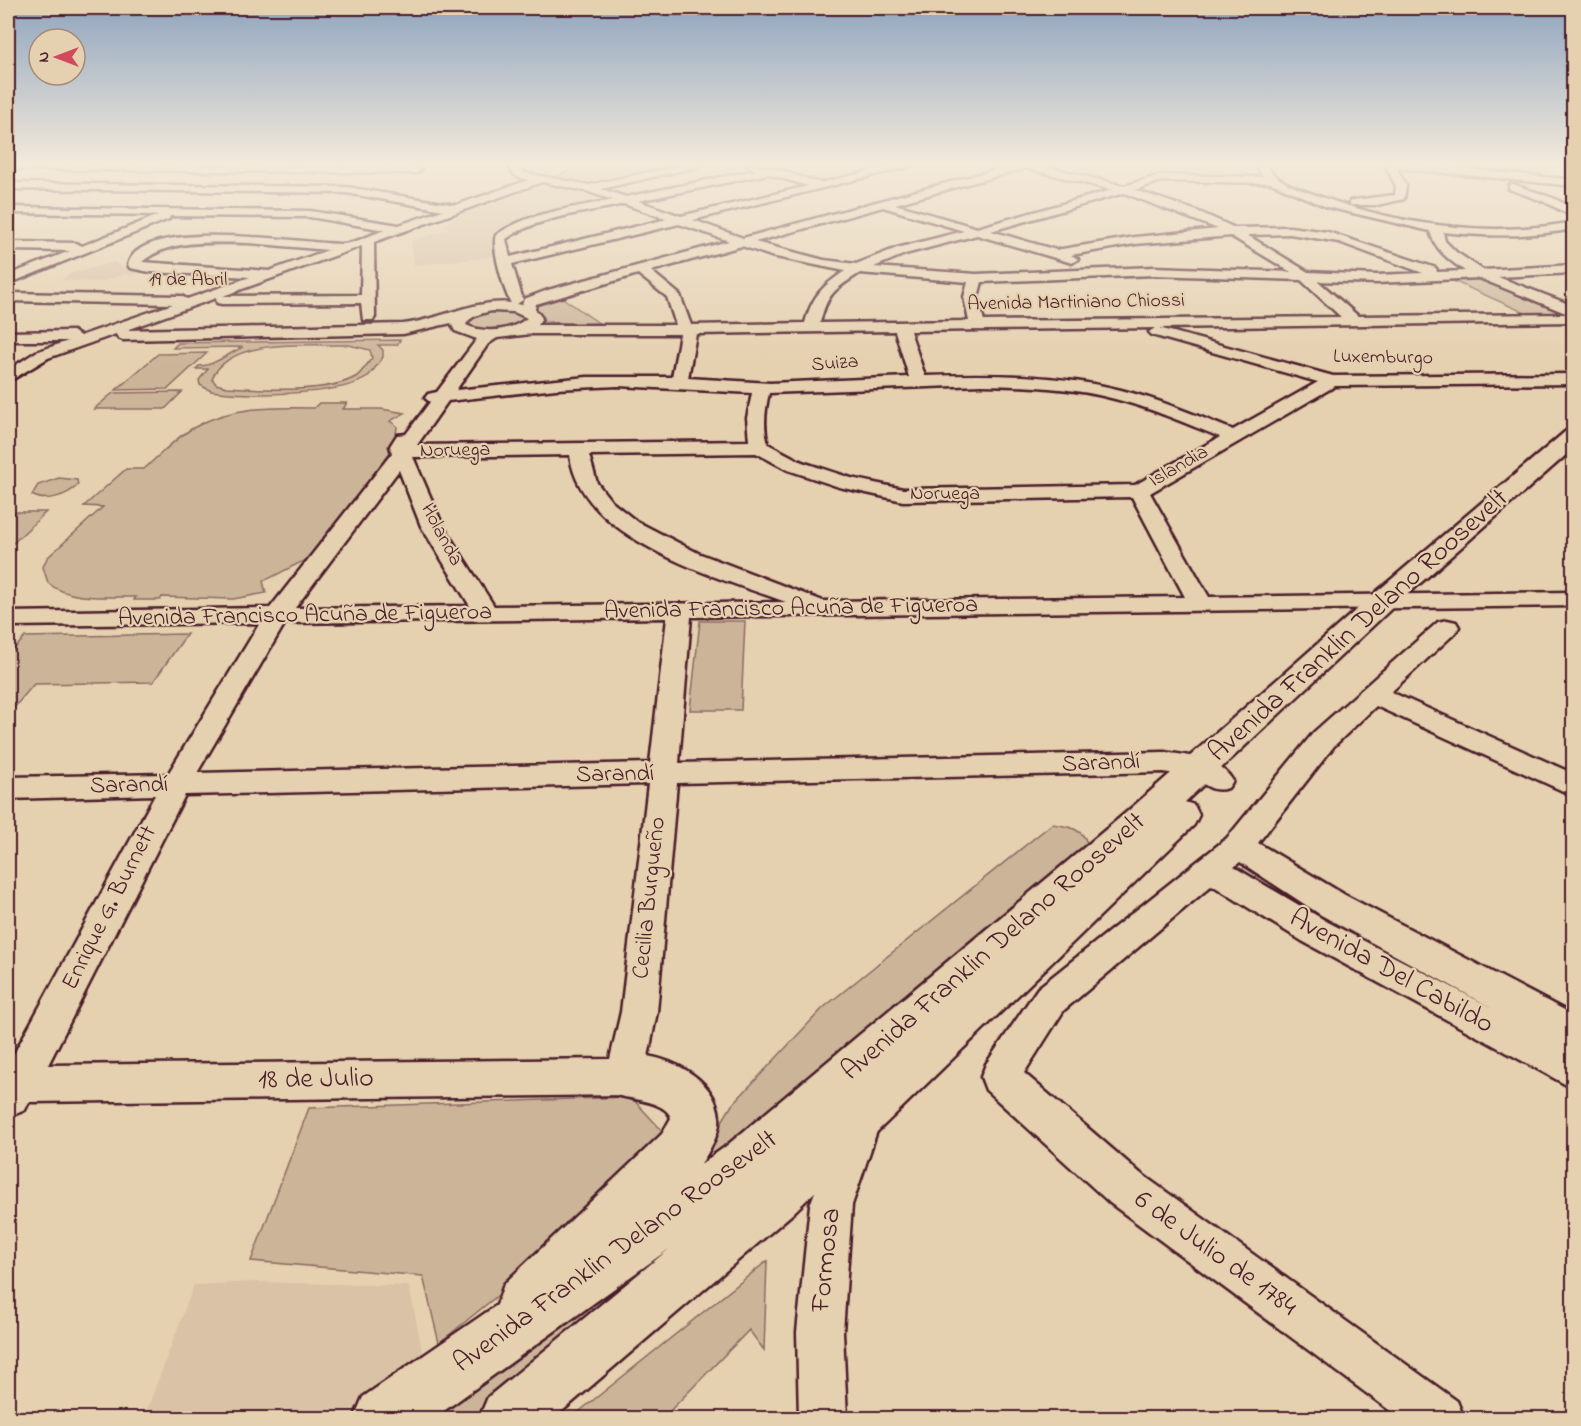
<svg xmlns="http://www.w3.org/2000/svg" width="1581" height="1426" font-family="'Indie Flower',sans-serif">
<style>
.built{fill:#d9c2a5}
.green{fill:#ccb499;stroke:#8b6a62;stroke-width:1.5;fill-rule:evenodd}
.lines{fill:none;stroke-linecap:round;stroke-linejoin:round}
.minor-casing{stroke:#4a1f2b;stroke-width:5}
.major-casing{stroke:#4a1f2b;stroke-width:5}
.minor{fill:#e5d0af;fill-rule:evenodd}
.major{fill:#e5d0af;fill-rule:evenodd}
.labels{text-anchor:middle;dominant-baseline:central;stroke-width:4.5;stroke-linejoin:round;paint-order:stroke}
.far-street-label{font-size:20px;fill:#4a1f2b;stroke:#e5d0af}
.street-label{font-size:24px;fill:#4a1f2b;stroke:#e5d0af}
.near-street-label{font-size:28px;fill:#4a1f2b;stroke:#e5d0af}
</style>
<rect width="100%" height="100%" fill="#e5d0af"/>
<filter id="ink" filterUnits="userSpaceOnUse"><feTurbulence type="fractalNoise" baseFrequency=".0167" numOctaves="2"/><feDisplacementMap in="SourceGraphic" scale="12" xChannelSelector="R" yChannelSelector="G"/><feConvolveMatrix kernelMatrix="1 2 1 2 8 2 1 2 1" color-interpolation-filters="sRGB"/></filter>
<g filter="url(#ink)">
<!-- built -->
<path class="built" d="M548,183L577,188L612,200L523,218L495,235L491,244L493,257L414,265L411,241L449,229L444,225L463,213L540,184Z
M114,262L129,270L141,271L131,276L126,274L99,282L61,280L70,274Z
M254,1282L409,1286L425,1365L343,1418H144L194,1285Z"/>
<!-- green -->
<path class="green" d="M582,165H689L590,185L553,178Z
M1484,279L1572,313L1530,315L1451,280Z
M557,294L603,326L540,321L534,311L539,303Z
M476,311H528L527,326L474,333L459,320Z
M400,340L397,345H378L383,350V357C378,364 373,372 366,378C339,396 244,396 211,391L200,385L199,380L208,369H196L199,366C214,366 229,353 243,347L173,348L178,343ZM349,345L370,350L372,358C367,364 363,371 357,376C329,394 260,389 227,387L216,384L212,379C229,336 312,346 349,345Z
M207,353L168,389L116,390L158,354Z
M182,392L165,409H94L113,393Z
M319,403H347L343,409H381L405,413L390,421L397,426L396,436H403L312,559C301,559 278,576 263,581L266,593L233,599L162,597L160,600H134L136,597C108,596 71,602 48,583L43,567L47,558L103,507L84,506L126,469H144C160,455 176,437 195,427C231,406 274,407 314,408Z
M59,478L77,480L78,485C67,496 45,503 32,495L38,485Z
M8,512H46L8,548Z
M700,621H745L741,710H690Z
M187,634L153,682L34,684L8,715V656L25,637Z
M1052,824C1068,826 1087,829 1088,849L657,1206L715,1133L732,1105L823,1008Z
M1249,862L1561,1040L1573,1059L1330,927L1242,870Z
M631,1097L668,1137L560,1245L439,1343L423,1276L251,1261L309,1108Z
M832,1107L483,1418H428L643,1259Z
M767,1261L764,1350L749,1330L663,1418H571Z"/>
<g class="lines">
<!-- minor casing -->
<g class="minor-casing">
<path id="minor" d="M8,165L416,167L421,170L416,173L8,169Z
M509,165H519L525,173L589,185L683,165H705L601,189L626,197L756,170L746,165L770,167L820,183L896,165H915L693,220L743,238L1013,165H1041L1124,186L1161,175L1263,177L1257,167L1266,165C1277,183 1298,188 1316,195C1398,225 1488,238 1574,222V229C1529,237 1487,237 1443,232L1445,241L1456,252L1483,270L1574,265V273L1498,277L1574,306V322L1159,328L1333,376L1574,374V384L1335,386L1150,493L1209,597L1574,592V606L691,617L679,763L1164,752C1188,756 1219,757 1233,781L1228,788C1212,793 1207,785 1193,778C1185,774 1173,774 1164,772L677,783L657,1012L644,1077L639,1090L625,1095L29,1102L25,1110L11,1116L8,1114V1065L155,795L8,799V777L168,774L260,623L8,626V612L270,608L392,453L390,446L397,435L406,434L430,402L425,398L428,394L437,392L477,339L455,331L451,323L403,334L123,340L118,338L116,334L48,358L8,382V370L36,352L68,341H8V332L73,331L80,336L173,304L8,301V293L181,296L187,299L250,277L150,272L130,268L128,265C139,215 305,244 341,244C354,244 372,234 385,230L310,217L170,216L169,219L8,284V275L70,251L8,250V242L76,243L82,246L159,215L8,213V207L310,211L399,225L443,210L346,193L8,189V183L346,187L456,205L529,180C520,178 511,176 509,165ZM1026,168L1112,190L977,228L895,204ZM768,174L808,186L681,216L638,201ZM1162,181L1271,183L1327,207L1430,231C1435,250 1449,260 1465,271L1437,272L1436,268L1328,232L1290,227L1235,228L1197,211L1135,190ZM542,182L586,191L613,200C573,208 529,212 496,235C491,246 504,291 511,303C474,299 440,320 403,324L126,330L216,298L217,303L222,304L361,303L363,320H373L375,317L374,242ZM1124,193L1218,229L1135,237L1056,250L991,231ZM624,204L667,219L510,257L506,239C539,216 586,213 624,204ZM883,207L964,231L897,248L856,264L824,260L755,242ZM679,224L729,241L548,290L524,299L522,305L517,304L523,300L512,264ZM1290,234L1339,242L1423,273L1377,275L1308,272L1247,235ZM977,235L1072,263L1078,259L1071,255L1135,244L1231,236L1291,272L1154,267L976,274L874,267L905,254ZM249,243L328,250L269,271L142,262C170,238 214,243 249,243ZM362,246L361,295L223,296ZM742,246L771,256L845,271C822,286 812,297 805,323L691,325L680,295L651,271ZM860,273L968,282L964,297L969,321L820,323C827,293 835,289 860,273ZM638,274L667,297L676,325H537L542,318L535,309L536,304ZM1154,275L1301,280L1341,317L984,321L978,297L982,282ZM1479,278L1568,314L1358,316L1318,281L1377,283ZM492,311L514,312L527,318C512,331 484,334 466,325C469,316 483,313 492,311ZM1155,328L1149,332L1152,335L1318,382L1233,430C1196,415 1160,400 1121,390C1058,374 990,374 925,376L910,331ZM895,331L909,377L770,383L688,378L696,334ZM531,334H680L672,377H587L456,390L488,344L497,338ZM981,385C1025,386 1071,387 1115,399C1151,408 1185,423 1220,437L1135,485L903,489L851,478L802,462L768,444C763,427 765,410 769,393ZM618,386L752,393L747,418L749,441L417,445L448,401L556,389ZM756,453L788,470L839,487L903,501L1132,497L1185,597L823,601L698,553L636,521L612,502L597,483L589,455ZM570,455C580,540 717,577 786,602L494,606L443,526L413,457ZM399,470L421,526L470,606L295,608ZM667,618L650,763L197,773L285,623ZM648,784L621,1012L610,1059L48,1065L185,795Z
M1385,165H1431L1574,180V186L1397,168L1406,186L1404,199L1377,205H1350V201L1354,200L1395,195L1396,186Z
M1513,184L1553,198L1574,209V217L1545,202L1509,189V185Z
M1447,620L1456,622L1459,627L1456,632L1391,692L1574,774V796L1376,706L1334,746L1258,843L1345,895L1574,1015V1089L1302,941L1212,885L1064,1010L1024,1073L1140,1173L1457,1401L1464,1418H1400L1110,1203L986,1090L981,1077L986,1064L1038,988L1227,838L1314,732L1438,622ZM1240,862L1321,915L1494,1009L1326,921L1234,867Z
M857,1111L871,1117L877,1131L852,1205L843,1332L847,1418H799L797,1332L810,1205L843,1117Z"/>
</g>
<!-- major casing -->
<g class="major-casing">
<path id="major" d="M1574,429V448L1393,607L1185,802L1194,805L1199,815L1194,825L792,1214L554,1418H479L488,1397L669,1249L434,1418H354L363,1397L497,1305L504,1284L662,1134L671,1118C666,1100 625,1099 608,1093L602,1077L608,1061C614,1059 620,1055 626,1055C662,1052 716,1076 719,1117C721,1132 709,1151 701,1164L725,1147L1128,811L1373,595L1566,431Z"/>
</g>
<!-- minor -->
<use href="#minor" class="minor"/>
<!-- major -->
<use href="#major" class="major"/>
</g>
</g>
<!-- sky -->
<linearGradient id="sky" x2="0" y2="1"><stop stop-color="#90a5be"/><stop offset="0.45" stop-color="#f3eadb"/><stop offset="1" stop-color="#f3eadb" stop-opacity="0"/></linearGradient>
<rect width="1581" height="365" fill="url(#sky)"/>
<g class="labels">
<!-- far-street labels -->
<g class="far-street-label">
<text x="188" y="280">19 de Abril</text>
<text transform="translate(1076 303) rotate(-1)">Avenida Martiniano Chiossi</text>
<text transform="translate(1383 358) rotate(1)">Luxemburgo</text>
<text transform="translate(835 364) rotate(-4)">Suiza</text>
<text transform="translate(455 451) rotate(-1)">Noruega</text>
<text transform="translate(1179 467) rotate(-30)">Islandia</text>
<text x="945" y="494">Noruega</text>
<text transform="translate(441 535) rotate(62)">Holanda</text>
</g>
<!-- street labels -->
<g class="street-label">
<text transform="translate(791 609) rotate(-1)">Avenida Francisco Acuña de Figueroa</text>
<text transform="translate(305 616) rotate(-1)">Avenida Francisco Acuña de Figueroa</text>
<text transform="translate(1101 764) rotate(-2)">Sarandí</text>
<text transform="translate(615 775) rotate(-1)">Sarandí</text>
<text transform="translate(129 786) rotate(-1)">Sarandí</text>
<text transform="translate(650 898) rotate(-84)">Cecilia Burgueño</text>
<text transform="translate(110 908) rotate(-63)">Enrique G. Burnett</text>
</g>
<!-- near-street labels -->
<g class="near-street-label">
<text transform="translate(1359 626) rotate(-42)">Avenida Franklin Delano Roosevelt</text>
<text transform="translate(994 947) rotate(-41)">Avenida Franklin Delano Roosevelt</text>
<text transform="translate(1391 972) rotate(29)">Avenida Del Cabildo</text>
<text transform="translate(316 1080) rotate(-1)">18 de Julio</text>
<text transform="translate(616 1252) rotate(-36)">Avenida Franklin Delano Roosevelt</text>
<text transform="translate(1215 1254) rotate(36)">6 de Julio de 1784</text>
<text transform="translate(827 1260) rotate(-84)">Formosa</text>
</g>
</g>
<!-- margin -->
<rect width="1581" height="1426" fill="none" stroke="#e5d0af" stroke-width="30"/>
<rect x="15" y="15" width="1551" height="1396" fill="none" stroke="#4a1f2b" stroke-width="2" filter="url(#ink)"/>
<!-- north arrow -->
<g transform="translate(57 57) rotate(270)"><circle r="28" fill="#e5d0af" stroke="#a7897a" stroke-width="1.5"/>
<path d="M0-4.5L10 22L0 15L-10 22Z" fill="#d1495b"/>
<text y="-9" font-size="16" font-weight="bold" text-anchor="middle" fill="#4a1f2b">N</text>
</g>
</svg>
